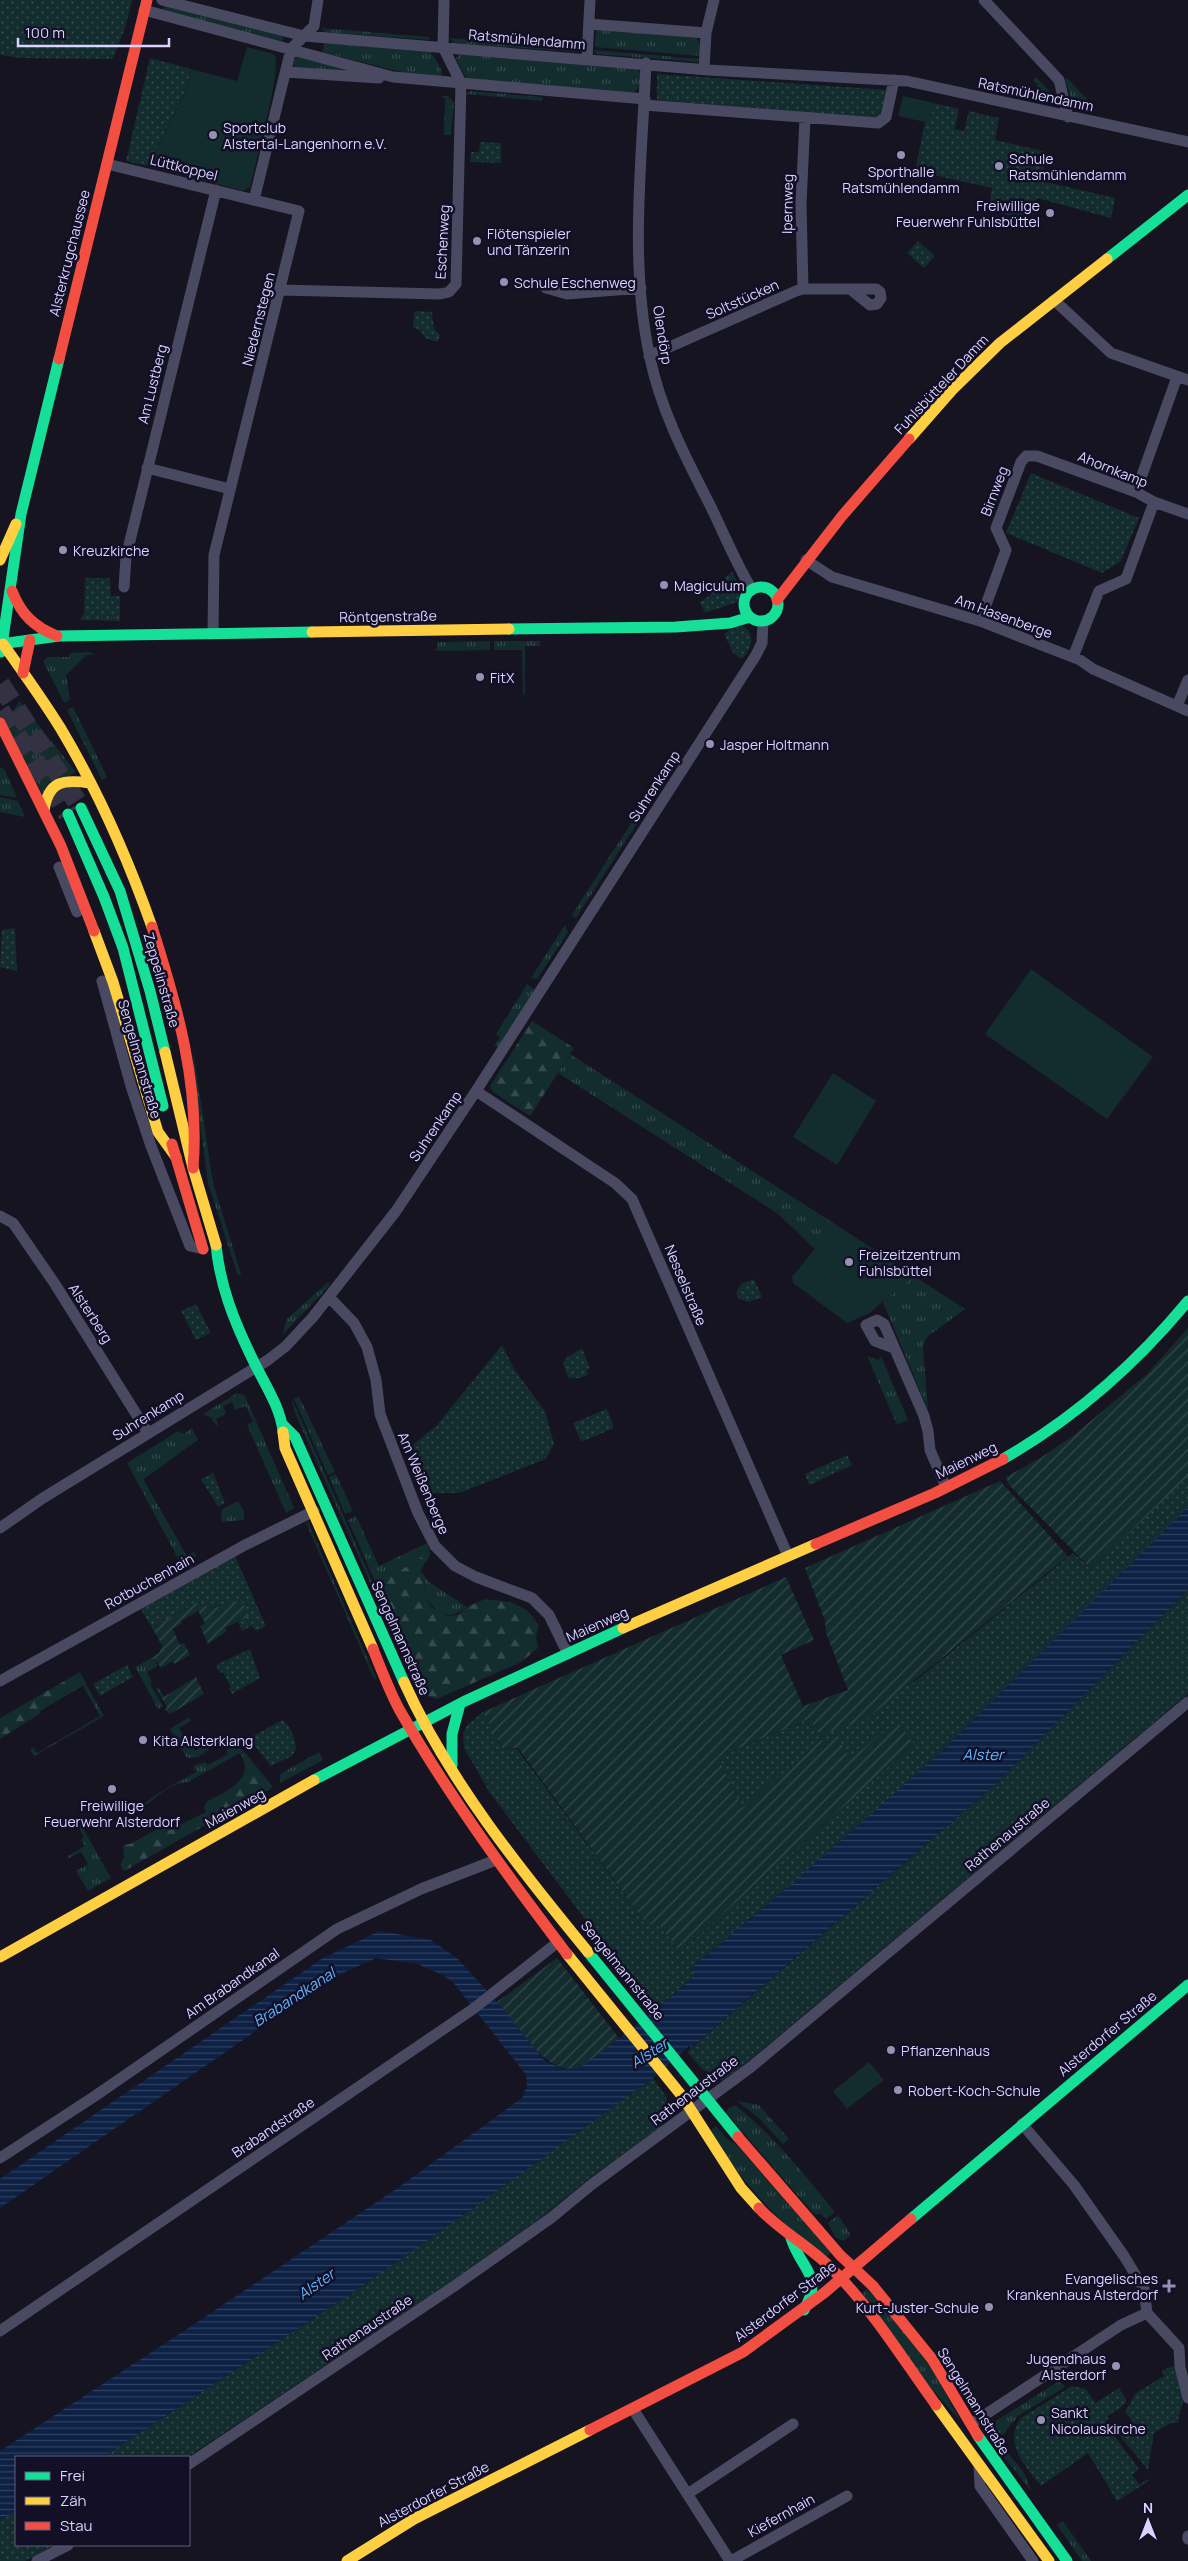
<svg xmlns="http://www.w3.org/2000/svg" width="1188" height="2561" font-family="Manrope,sans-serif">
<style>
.grass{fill:url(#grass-tufts)}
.forest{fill:url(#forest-firs)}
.park{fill:url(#park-dots)}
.garden{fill:url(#garden-furrows)}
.pitch{fill:#132c2d}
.water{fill:url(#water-rules)}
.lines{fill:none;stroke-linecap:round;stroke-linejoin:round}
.highway-tunnel{stroke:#333142;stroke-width:20;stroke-dasharray:20 10;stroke-linecap:butt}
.street{stroke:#4a4962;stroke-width:11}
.fast{stroke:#16e098;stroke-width:11}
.slow{stroke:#ffcf43;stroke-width:11}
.jam{stroke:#f24e42;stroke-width:11}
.poi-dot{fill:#9591b1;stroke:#130f26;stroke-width:2}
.labels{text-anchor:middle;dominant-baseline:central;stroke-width:5;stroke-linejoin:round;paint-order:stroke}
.street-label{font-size:14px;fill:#d9d4ff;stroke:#130f26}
.poi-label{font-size:14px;fill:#d9d4ff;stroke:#130f26;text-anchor:start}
.water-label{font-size:15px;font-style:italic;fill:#62b6ff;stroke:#130f26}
</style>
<defs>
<pattern id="grass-tufts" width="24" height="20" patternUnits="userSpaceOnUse" patternTransform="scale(1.25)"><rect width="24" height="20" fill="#132c2d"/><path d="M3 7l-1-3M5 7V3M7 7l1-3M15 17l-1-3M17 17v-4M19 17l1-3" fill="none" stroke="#354a4c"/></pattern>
<pattern id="forest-firs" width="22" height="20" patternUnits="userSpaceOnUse" patternTransform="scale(1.25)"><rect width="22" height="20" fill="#132c2d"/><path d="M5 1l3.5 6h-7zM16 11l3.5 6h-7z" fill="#354a4c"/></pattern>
<pattern id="park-dots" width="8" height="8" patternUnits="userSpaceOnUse" patternTransform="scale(1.25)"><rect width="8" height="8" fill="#132c2d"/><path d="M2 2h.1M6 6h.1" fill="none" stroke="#354a4c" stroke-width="1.8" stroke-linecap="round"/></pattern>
<pattern id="garden-furrows" width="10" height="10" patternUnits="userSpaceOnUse" patternTransform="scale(1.25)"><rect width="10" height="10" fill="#132c2d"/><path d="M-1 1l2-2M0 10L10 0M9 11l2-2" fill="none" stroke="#354a4c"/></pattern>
<pattern id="water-rules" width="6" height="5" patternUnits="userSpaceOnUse" patternTransform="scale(1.25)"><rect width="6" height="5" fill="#0d2144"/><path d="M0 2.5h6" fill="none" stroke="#304060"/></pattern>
</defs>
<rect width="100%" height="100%" fill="#161421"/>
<!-- grass -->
<path class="grass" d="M164,5L282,36L284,39L281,41L163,11Z
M321,28L429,37V40L325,32Z
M600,28L696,37L701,45L700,56L595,47L596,30Z
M449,38L580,49L577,52L454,43Z
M325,43L431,52L441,69L442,77L417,76L322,52Z
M594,50L700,59L698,62L596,54Z
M461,54L636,68L641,73L640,87L633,93L466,79L456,58Z
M296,57L358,71L294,68L293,62Z
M1036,77L1056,98L1055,103L1025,96L1030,88L1035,90L1038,84L1033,81Z
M1067,78L1089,101L1082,109L1073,104L1065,80Z
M469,91L543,97L542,101L467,94Z
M441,96H448L454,102L451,135H444L445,99Z
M490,641V650L436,651L438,642Z
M494,641H540V646H525V695H523L522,650H494Z
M90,652L95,655H87L66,675L70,700L64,703L43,661L47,657H70V653Z
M19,701L76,772L42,794L7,724Z
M73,707L107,777L102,780L67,710Z
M0,767L5,770L17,798L0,795Z
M661,777L665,780L576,918L571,916Z
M0,797L18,801L25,817L0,812Z
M565,925L568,932L537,979L531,978Z
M527,984L535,990L499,1047L494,1046L500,1037L496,1034Z
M193,1049L213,1183L241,1274L238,1276L208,1183L196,1093Z
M570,1054L835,1224L815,1249L777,1213L558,1073Z
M914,1276L965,1309L927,1337L923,1346L928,1410L883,1302Z
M328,1282L330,1285L282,1335L287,1319Z
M867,1356L879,1360L881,1356L908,1420L897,1425Z
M237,1393L245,1396L294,1508L286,1513L247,1425L253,1422L246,1406L235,1410L232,1402L223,1406L226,1414L216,1419L218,1424L216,1426L211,1418L203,1414Z
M299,1396L335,1472L328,1475L294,1399Z
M292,1399L418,1685L416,1686L294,1411Z
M192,1428L198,1440C178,1453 163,1467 143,1479L187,1556L194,1552L196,1555L191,1569L181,1564L127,1463L178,1431L184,1434Z
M336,1474L353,1511L345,1514L329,1477Z
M238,1501L244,1511V1520L221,1522L222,1509Z
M356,1516L379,1566L427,1543L430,1551L377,1586L348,1520Z
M308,1522L376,1678L374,1679L306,1523Z
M425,1577L429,1582L467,1607C447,1623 436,1613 424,1595Z
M153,1657L158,1666L147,1672L152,1682L150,1684L163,1706L158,1709L135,1667Z
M86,1684L104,1716L34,1756L30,1750L33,1747L37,1753L100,1716L83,1686Z
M189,1717L191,1721L179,1728L188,1743L190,1742L195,1751L206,1745L209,1750L198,1757L187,1758L170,1729Z
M233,1746H238L247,1755L242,1757L240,1753L188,1782C165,1784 154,1802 135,1812C151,1796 174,1784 196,1772L193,1766L205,1762L208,1765L228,1754L226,1750Z
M319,1752L323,1760L280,1783V1774Z
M81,1825L111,1878L88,1891L76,1871L88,1864L81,1852L69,1858L68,1856L85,1846L81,1840L84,1837L78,1826Z
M737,2101L759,2105L789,2139L783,2144L760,2119Z
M735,2105C774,2136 804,2174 835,2212L826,2219L821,2214H814L726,2113L729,2108Z
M716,2126L726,2138L737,2145L831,2253L826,2257C778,2223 740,2180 709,2131Z
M838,2215L851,2235L843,2241L835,2237L828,2223Z
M868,2288L928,2362L961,2422L931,2388L862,2293Z
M1059,2381L1065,2387L1018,2416L1003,2435L993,2430L996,2421Z
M990,2432L1023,2471L1032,2492L992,2442Z
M1063,2521L1091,2561H1082L1057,2525Z"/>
<!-- forest -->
<path class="forest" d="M532,1021L574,1048L530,1116L493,1092L490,1086Z
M430,1551C431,1560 422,1563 421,1571L425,1577L424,1594L431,1607L447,1616L458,1615L467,1607L485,1599L511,1602L527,1610L539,1625L536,1637L538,1648L521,1662L437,1699L426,1695L377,1586Z
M80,1672L86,1684L40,1711L41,1713L0,1739V1718Z
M247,1755L273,1787L124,1871L120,1865L124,1857L123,1845L130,1844L161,1827L170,1830L206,1812L204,1808L206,1802C222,1793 255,1781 242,1757Z"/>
<!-- park -->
<path class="park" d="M0,0H132L125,28L113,59L21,58L0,55Z
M150,58L191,69L186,90L148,166L126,161Z
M657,74L888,90L883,116L877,119L657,100Z
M934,103L959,109L955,129L964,131L969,111L999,118L995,140L1047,152L1041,181L1115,198L1111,218L1037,198L1033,215L1026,213L1024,219L988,210L992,188L915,171L925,122L929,123Z
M480,142L501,143V163L470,162L471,152H479Z
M918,241L935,256L924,268L907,253Z
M417,311L432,312L434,328L440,335L438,342L425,338L421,331L413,327L414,313Z
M1031,473L1139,518L1121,561L1102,573L1006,533Z
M732,572L742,590L737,602L705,613L700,602C717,593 718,582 732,572Z
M85,578H110L111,596H120V621L80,620L84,613Z
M743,626C757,635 751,649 742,659L733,653L724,634L733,628Z
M15,928L17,971L0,967L2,930Z
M754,1279L762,1297L749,1302L739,1299L736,1293L741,1284Z
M196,1304L211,1333L196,1340L181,1311Z
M502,1345L514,1369L545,1411L554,1444L546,1459L459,1493H425L408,1449L437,1425Z
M582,1348L590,1368L586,1370L588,1373C585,1378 574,1380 568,1377L563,1364L565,1359Z
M607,1409L614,1428L581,1442L573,1423Z
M847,1455L852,1465L809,1485L805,1474Z
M213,1473L225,1503L218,1507L201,1479Z
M1188,1477V1507C1107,1588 1027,1671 943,1750C863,1826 776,1897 691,1968L695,1975L654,2011L490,1793L464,1748L463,1734L467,1725L483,1712L503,1749H517L648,1926L656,1921L680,1952L914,1744L851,1760L820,1741L742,1809L718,1757L810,1719L814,1727L914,1682L1073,1553L1091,1569Z
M234,1554L266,1626L256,1631L251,1626L242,1631L238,1622L249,1615L219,1605L213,1608L196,1603L152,1628L140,1608Z
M1188,1590V1694L751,2059L722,2081L716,2075L703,2070L687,2052L998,1782Z
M250,1649L260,1678L232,1694L229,1689L231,1687L223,1672L220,1673L216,1665Z
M127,1665L133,1677L100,1696L93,1684Z
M282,1720C290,1724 296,1740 296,1749L292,1756L271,1766L252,1742V1737Z
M653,2078L667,2098L665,2114L667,2117L661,2127L587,2180L546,2214L449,2283L188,2457H103L352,2293Z
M1172,2366L1175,2367C1182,2389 1187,2397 1178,2418L1179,2422L1171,2423L1154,2433L1148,2470L1120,2436L1132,2420L1125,2412L1136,2393L1164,2376L1162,2371Z
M1072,2386L1086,2389L1095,2403L1119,2388L1127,2401L1119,2409L1107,2416L1109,2419L1106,2421L1116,2438L1139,2469L1132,2475L1140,2485L1147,2479L1149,2481L1117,2501L1088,2453L1041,2486C1026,2467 1002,2443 1021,2418Z
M16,2511V2545H54L25,2561H0V2521Z"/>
<!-- garden -->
<path class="garden" d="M1188,1328V1477L1091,1569L1009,1485L1006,1477L1042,1457L1074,1435L1147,1374Z
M1000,1481L1068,1556L865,1720L820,1735L809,1719L718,1757L742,1808L820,1741L837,1737L851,1759L897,1721L914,1744L680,1952L656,1921L648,1926L518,1748L503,1749L483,1712L786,1577L814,1640L781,1655L803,1706L848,1690L826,1633L825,1621L805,1568Z
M237,1601L243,1603L249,1616L225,1628L227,1631L208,1644L200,1626L205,1623L198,1611L181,1621L182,1623L173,1629L180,1645L184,1643L190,1655L174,1664L173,1661L161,1668L153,1657L159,1653L162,1645L152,1628L196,1603L213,1608Z
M196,1677L204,1694L170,1714L165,1710L167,1707L156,1688L158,1687L164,1697Z
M557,1958L619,2038C608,2047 593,2063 579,2068C547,2078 515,2023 497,2002Z"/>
<!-- pitch -->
<path class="pitch" d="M247,47L274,54C284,63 254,168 250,187L243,191L148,166L186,91L191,69L237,81Z
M903,96L934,103L929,123L898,116Z
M1031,969L1153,1057L1107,1119L985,1034Z
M833,1073L876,1101L837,1165L793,1137Z
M835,1224L914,1276L868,1314L847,1323L793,1283L792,1277Z
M869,2062L884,2080L847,2109L833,2091Z"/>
<!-- water -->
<path class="water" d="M1188,1507V1590L998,1782L691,2048L689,2046L653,2078L472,2209L352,2293L103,2457H16V2511L0,2521V2451L193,2325L399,2187L522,2098L527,2086L526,2075L453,1982L440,1974L418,1964L376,1958L334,1977L0,2208V2179L323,1958L380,1931L431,1940L457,1958L497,2002L545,2061L563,2069L579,2068L589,2061L655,2011L695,1975L691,1968L787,1888L942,1751Z"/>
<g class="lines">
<!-- highway-tunnel -->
<path class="highway-tunnel" d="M0,684L81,808
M0,711L38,766L68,814"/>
<!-- street -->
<path class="street" d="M162,0L304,36L708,70L907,81L1188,142
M984,0L1059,80L1068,117
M144,10L393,77L645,99
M589,24L706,33
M587,59L590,0
M646,63C642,161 629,262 650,358C661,411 686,458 710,505C724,534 736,563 752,590
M704,70L706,33L714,0
M286,72L379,78
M644,105L878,123L886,117L894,80
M107,164L299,211L214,555L213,633
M254,200L291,49L314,26L318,0
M546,288L567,294L641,288
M803,289L801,204L805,118
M281,290L440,294L449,292L456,284L461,83L443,47L444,0
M1054,300L1111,353L1188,380
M649,356L796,291L803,289H850L870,305L877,304L881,298L880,292L876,289H850
M147,468L230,489
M1136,492L1177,377
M806,560L832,577L980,621L1080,660L1093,669L1188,711
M124,587L126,557L216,190
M980,621L1006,550L996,528L1021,462L1026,456H1037L1136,492L1154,502L1188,514
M1073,657L1099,591L1126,579L1154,502
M1177,706L1188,680
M59,867L77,912
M102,981L131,1086L151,1146L190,1246L203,1249
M476,1091L615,1183L632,1199L788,1556
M0,1216L13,1223L55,1284L148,1433
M329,1297L354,1323L367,1347L376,1380L380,1414L418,1513L435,1546L455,1566L476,1577L532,1598L549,1615L568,1654
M894,1348L875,1341L866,1325L877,1320L884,1324L924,1416L928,1431L930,1450L946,1487
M0,1528L43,1498L268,1360L286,1346L313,1317L396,1211L476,1091L756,655L762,643L763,621
M0,1681L245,1545L314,1511
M1022,2124L1074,2185L1124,2256L1144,2289L1147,2313
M0,2158L95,2096L337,1929L421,1889L496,1860
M1147,2313L1179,2348L1180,2367L1188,2398
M0,2331L473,2009L558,1942
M633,2409L730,2561
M971,2424L1121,2325L1147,2313
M189,2464L453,2287L551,2218L591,2185L751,2067L1188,1702
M979,2465L980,2486L1033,2561
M689,2493L793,2424
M1188,2536V2539
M37,2561L68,2545
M731,2561L847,2496"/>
<!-- fast -->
<path class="fast" d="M1107,259L1188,195
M744 604a17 17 0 1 1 34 0a17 17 0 1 1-34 0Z
M509,629L676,627L730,623L750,617
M0,644L59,636L312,632
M1,652L21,514L59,359
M81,808L120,891L150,991L165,1052
M68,814L104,897L123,948L163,1106
M216,1245C220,1286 234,1321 252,1358C262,1380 281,1407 283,1432
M282,1424L295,1437L404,1682
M1003,1459C1075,1418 1135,1365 1188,1301
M452,1765V1734L460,1704
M314,1780L463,1702L623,1628
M588,1952L738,2137
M911,2219L1188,1985
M791,2238C802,2272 824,2274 804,2310
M978,2436L1067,2561"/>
<!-- slow -->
<path class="slow" d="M909,439L952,390L1000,343L1107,259
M0,560L16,524
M312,632L509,629
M3,644C23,672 43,700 61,729C98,791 128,859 152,927
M44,811C48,781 63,779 90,783
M94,931L113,982L158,1132L176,1157
M165,1052L193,1168L216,1245
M283,1432L285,1448L373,1649
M623,1628L816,1544
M404,1682C448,1780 520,1869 588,1952
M567,1954L682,2096L741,2188L759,2208
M0,1957L314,1780
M936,2405L1049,2561
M347,2561L414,2519L590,2430"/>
<!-- jam -->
<path class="jam" d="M59,359L147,0
M12,591C21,614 34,627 57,636
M777,600L842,516L909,439
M23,673L30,640
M0,723L61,846L94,931
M152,927C177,1005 200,1085 193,1168
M172,1144L203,1249
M816,1544L935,1493L1003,1459
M373,1649C381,1669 389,1690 399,1709C448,1795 507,1875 567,1954
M738,2137L840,2255L873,2286L932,2359L978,2436
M759,2208C780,2231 808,2245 830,2267C871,2307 902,2358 936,2405
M590,2430L743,2352L824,2293L911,2219"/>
</g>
<!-- markers -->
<g class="poi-dot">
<circle cx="213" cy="135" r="5"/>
<circle cx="901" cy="155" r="5"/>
<circle cx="999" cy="166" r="5"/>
<circle cx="1050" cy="213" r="5"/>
<circle cx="477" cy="241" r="5"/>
<circle cx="504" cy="282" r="5"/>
<circle cx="63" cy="550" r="5"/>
<circle cx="664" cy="585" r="5"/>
<circle cx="480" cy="677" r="5"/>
<circle cx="710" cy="744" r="5"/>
<circle cx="849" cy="1262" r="5"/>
<circle cx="143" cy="1740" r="5"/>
<circle cx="112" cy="1789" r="5"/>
<circle cx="891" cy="2050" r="5"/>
<circle cx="898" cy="2090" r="5"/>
<path d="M1166.5 2278.5h5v5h5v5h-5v5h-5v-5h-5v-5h5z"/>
<circle cx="989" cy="2307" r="5"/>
<circle cx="1116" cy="2366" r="5"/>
<circle cx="1041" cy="2420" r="5"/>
</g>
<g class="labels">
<!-- street labels -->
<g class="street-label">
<text transform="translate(527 39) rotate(5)">Ratsmühlendamm</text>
<text transform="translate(1036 94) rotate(12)">Ratsmühlendamm</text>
<text transform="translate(184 167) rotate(14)">Lüttkoppel</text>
<text transform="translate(787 204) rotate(-89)">Ipernweg</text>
<text transform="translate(442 242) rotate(-87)">Eschenweg</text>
<text transform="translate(69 253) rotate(-76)">Alsterkrugchaussee</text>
<text transform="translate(742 299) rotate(-24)">Soltstücken</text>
<text transform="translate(258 319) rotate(-76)">Niedernstegen</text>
<text transform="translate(663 335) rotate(81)">Olendörp</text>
<text transform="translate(152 384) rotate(-76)">Am Lustberg</text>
<text transform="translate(941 384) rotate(-47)">Fuhlsbütteler Damm</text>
<text transform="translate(1113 469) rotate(22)">Ahornkamp</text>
<text transform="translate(994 491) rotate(-69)">Birnweg</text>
<text transform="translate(388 616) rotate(-1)">Röntgenstraße</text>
<text transform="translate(1004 616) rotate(20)">Am Hasenberge</text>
<text transform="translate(654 786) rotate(-57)">Suhrenkamp</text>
<text transform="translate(162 980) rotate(74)">Zeppelinstraße</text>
<text transform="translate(140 1059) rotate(74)">Sengelmannstraße</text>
<text transform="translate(435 1126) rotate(-56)">Suhrenkamp</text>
<text transform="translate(686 1285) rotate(67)">Nesselstraße</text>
<text transform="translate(91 1313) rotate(57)">Alsterberg</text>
<text transform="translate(148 1415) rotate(-32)">Suhrenkamp</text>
<text transform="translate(966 1460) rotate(-26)">Maienweg</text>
<text transform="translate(424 1483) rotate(67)">Am Weißenberge</text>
<text transform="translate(149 1581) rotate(-29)">Rotbuchenhain</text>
<text transform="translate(597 1624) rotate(-24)">Maienweg</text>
<text transform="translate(401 1638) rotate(66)">Sengelmannstraße</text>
<text transform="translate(235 1808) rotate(-29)">Maienweg</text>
<text transform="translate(1007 1834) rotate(-40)">Rathenaustraße</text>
<text transform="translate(623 1970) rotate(51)">Sengelmannstraße</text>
<text transform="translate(232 1983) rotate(-35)">Am Brabandkanal</text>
<text transform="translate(1107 2033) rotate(-40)">Alsterdorfer Straße</text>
<text transform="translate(694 2090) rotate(-37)">Rathenaustraße</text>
<text transform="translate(273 2127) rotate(-34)">Brabandstraße</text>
<text transform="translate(785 2301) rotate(-37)">Alsterdorfer Straße</text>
<text transform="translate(367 2327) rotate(-34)">Rathenaustraße</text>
<text transform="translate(974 2401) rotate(58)">Sengelmannstraße</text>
<text transform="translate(433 2494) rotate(-28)">Alsterdorfer Straße</text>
<text transform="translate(781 2515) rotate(-29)">Kiefernhain</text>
</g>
<!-- poi labels -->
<g class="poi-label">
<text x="223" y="127">Sportclub<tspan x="223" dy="16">Alstertal-Langenhorn e.V.</tspan></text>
<text x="1009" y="158">Schule<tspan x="1009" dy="16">Ratsmühlendamm</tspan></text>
<text x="901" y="171" text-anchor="middle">Sporthalle<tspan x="901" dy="16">Ratsmühlendamm</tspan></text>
<text x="1040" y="205" text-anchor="end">Freiwillige<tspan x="1040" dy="16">Feuerwehr Fuhlsbüttel</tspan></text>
<text x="487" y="233">Flötenspieler<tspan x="487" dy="16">und Tänzerin</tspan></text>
<text x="514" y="282">Schule Eschenweg</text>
<text x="73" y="550">Kreuzkirche</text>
<text x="674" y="585">Magiculum</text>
<text x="490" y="677">FitX</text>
<text x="720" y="744">Jasper Holtmann</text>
<text x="859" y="1254">Freizeitzentrum<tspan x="859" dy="16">Fuhlsbüttel</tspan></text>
<text x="153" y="1740">Kita Alsterklang</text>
<text x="112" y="1805" text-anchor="middle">Freiwillige<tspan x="112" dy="16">Feuerwehr Alsterdorf</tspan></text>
<text x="901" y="2050">Pflanzenhaus</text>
<text x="908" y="2090">Robert-Koch-Schule</text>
<text x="1158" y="2278" text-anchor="end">Evangelisches<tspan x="1158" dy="16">Krankenhaus Alsterdorf</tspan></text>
<text x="979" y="2307" text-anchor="end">Kurt-Juster-Schule</text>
<text x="1106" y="2358" text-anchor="end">Jugendhaus<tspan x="1106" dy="16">Alsterdorf</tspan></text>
<text x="1051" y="2412">Sankt<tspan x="1051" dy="16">Nicolauskirche</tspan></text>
</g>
<!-- water labels -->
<g class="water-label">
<text x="983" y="1754">Alster</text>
<text transform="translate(294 1997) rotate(-33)">Brabandkanal</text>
<text transform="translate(649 2053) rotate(-33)">Alster</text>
<text transform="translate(316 2284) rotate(-35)">Alster</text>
</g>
</g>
<!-- legend -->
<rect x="15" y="2456" width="175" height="90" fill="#130f26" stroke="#625e7d"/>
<rect x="25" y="2472" width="25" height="8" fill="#16e098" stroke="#625e7d"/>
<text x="60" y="2481" font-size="15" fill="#d9d4ff">Frei</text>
<rect x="25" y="2497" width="25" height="8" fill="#ffcf43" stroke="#625e7d"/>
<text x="60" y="2506" font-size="15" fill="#d9d4ff">Zäh</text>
<rect x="25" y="2522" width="25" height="8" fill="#f24e42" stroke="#625e7d"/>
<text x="60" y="2531" font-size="15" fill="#d9d4ff">Stau</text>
<!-- north arrow -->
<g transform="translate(1148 2521)" stroke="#130f26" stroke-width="4" paint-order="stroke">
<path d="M0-4L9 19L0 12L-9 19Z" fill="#d9d4ff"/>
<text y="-8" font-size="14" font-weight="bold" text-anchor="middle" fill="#d9d4ff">N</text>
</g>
<!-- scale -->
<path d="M18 38v8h151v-8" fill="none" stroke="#d9d4ff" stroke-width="2.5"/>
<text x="25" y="38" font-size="15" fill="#d9d4ff" stroke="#130f26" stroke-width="4" paint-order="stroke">100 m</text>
</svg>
